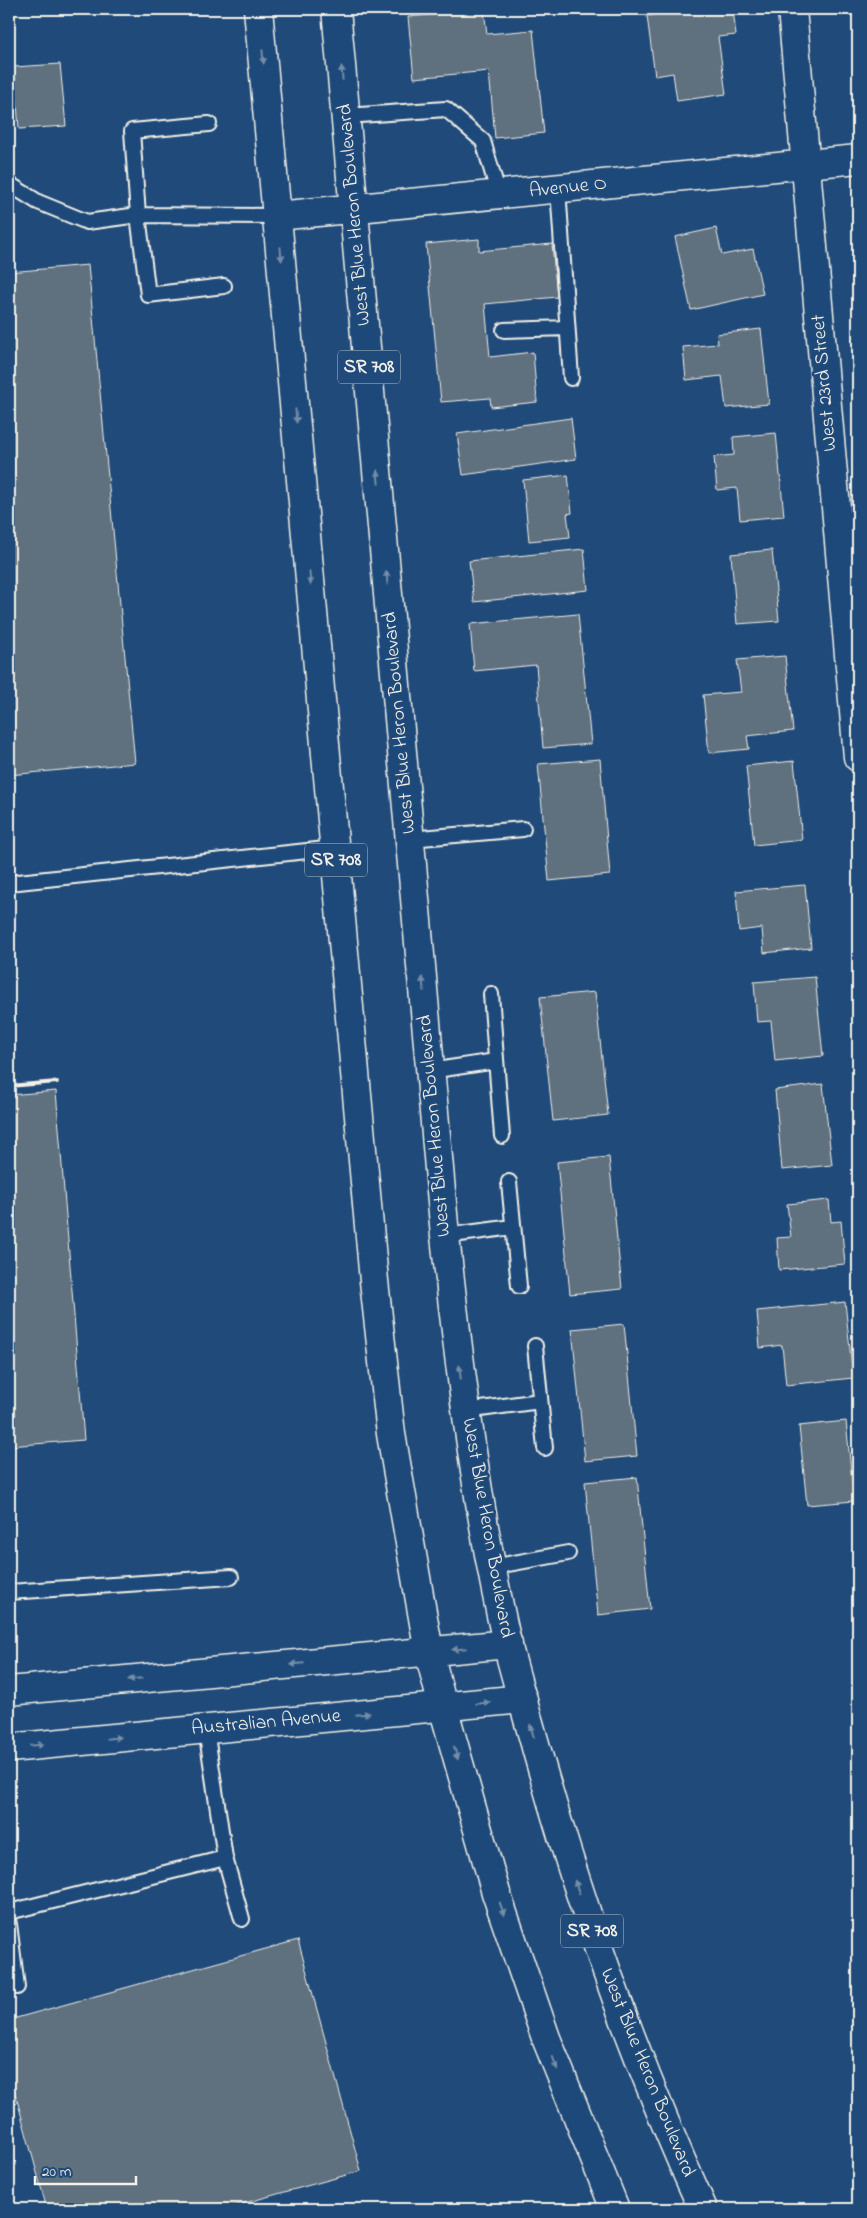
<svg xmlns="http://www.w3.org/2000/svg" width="867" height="2218" font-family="'Indie Flower',sans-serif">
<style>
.building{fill:#5e707f;stroke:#f4f1e8}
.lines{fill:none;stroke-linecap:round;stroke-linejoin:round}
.service-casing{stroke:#f4f1e8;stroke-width:18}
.minor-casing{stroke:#f4f1e8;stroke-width:31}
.secondary-casing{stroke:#f4f1e8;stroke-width:31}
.primary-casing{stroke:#f4f1e8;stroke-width:31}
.service{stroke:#1f4a7a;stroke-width:14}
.minor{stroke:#1f4a7a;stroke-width:28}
.secondary{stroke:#1f4a7a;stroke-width:28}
.primary{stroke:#1f4a7a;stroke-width:28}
.rail{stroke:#f4f1e8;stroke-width:4}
.oneway{fill:#748da6}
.labels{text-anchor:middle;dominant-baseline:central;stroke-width:5;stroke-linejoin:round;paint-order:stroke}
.shield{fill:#1f4a7a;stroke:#b4bfc7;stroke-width:1}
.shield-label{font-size:19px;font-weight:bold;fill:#f4f1e8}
.street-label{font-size:20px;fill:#f4f1e8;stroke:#1f4a7a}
</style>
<rect width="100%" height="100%" fill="#1f4a7a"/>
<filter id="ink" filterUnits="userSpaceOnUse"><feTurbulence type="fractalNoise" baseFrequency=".02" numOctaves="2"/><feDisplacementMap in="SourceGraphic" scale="10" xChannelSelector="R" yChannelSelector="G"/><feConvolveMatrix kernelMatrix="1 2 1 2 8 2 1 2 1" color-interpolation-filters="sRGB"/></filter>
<g filter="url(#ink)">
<!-- building -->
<path class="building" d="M698,9H733L736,35L718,37L726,94L677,101L673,73L655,76L647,16Z
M484,10L487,34L533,30L544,133L495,138L489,71L414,78L408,17Z
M60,64L66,126L19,129L14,67Z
M716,228L722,255L753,249L763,294L691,310L675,237Z
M479,239V251L552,244L557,297L485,304L490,357L533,352L537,402L491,407L490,398L441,402L426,244Z
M88,265L135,763L9,775V272Z
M761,329L769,404L726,408L722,376L686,380L683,347L718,344L717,334Z
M571,418L576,459L463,475L457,434Z
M776,433L784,516L740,520L737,488L717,490L714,457L734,455L733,437Z
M568,475L572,513L567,514L570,537L529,541L523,480Z
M584,549L588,590L474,602L469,561Z
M772,550L779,621L737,624L731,554Z
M578,614L591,744L543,748L536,665L474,671L470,624Z
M785,656L793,731L747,736L749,749L709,753L703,695L741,692L737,660Z
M600,759L610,875L549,881L538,764Z
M794,761L802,840L754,845L746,766Z
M805,885L811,948L764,953L762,928L739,931L736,891Z
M815,977L823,1056L775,1061L771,1021L757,1022L754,982Z
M595,992L608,1115L553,1121L540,997Z
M823,1084L832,1165L782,1170L775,1090Z
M56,1091L84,1440L9,1446V1095Z
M609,1157L622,1289L570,1294L557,1162Z
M829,1200L831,1222L841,1221L845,1264L779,1270L777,1238L791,1237L787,1204Z
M845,1302L853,1378L786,1385L782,1345L760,1348L757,1311Z
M624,1324L637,1456L585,1461L572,1329Z
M846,1421L854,1501L807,1505L799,1426Z
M637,1477L650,1609L598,1615L585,1482Z
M298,1940L361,2171L223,2209H47L9,2071V2020Z"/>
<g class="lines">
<!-- service casing -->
<g class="service-casing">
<path id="service" d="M346,116L446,109L483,141L499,195
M209,124L132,131L138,215L148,295L224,286
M9,184L38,202L87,222L138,215L277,216
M558,188L571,378
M504,330L567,328
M410,839L523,829
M9,883L335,848
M491,994L502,1136
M430,1071L496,1061
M509,1182L519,1286
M445,1236L513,1227
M535,1346L545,1448
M466,1411L540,1401
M492,1567L568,1553
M9,1592L231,1577
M225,1858L242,1919
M9,1912L225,1858L206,1729
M9,1924L17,1987"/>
</g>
<!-- minor casing -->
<g class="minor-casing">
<path id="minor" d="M792,9L858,757
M277,216L858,159"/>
</g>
<!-- secondary casing -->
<g class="secondary-casing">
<path id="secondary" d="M9,1691L508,1644
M9,1748L523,1699"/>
</g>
<!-- primary casing -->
<g class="primary-casing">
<path id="primary" d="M258,9L374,1281L391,1434L429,1652L443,1707L496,1893L546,2038L615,2209
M336,9L445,1236C460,1372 477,1509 507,1643C516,1679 527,1715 537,1751C581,1908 635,2061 703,2209"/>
</g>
<!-- service -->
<use href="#service" class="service"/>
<!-- minor -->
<use href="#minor" class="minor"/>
<!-- secondary -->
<use href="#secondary" class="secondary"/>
<!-- primary -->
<use href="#primary" class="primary"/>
<!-- rail -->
<path class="rail" d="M9,1086L57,1082"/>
</g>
<!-- one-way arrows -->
<defs><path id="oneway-solid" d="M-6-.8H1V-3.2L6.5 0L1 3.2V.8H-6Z" transform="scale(1.25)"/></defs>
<g class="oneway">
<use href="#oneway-solid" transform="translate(263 57) rotate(85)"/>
<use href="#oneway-solid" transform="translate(342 73) rotate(-95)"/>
<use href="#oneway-solid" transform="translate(281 254) rotate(85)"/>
<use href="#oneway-solid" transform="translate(296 416) rotate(85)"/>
<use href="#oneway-solid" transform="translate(378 477) rotate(-95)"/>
<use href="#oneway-solid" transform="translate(310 578) rotate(85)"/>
<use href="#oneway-solid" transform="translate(387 578) rotate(-95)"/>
<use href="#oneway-solid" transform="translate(423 984) rotate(-95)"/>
<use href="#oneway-solid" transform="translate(460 1372) rotate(-96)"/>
<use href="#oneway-solid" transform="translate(459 1649) rotate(174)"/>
<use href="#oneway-solid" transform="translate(297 1664) rotate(175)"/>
<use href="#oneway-solid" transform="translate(135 1679) rotate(175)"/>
<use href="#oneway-solid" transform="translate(483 1703) rotate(-5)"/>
<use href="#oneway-solid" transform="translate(363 1714) rotate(-5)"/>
<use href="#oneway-solid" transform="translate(532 1731) rotate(-106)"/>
<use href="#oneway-solid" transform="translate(114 1738) rotate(-6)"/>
<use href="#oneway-solid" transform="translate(37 1745) rotate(-5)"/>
<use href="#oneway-solid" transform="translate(456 1753) rotate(74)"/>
<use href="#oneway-solid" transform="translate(577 1887) rotate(-109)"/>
<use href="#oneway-solid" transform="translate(502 1909) rotate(71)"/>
<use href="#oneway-solid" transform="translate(555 2063) rotate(69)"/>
</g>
</g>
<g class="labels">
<!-- shield labels -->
<g class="shield">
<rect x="338" y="350.5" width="62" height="33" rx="4"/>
<rect x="305" y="843.5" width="62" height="33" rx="4"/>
<rect x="561" y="1914.5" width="62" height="33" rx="4"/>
</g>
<g class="shield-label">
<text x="369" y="367">SR 708</text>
<text x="336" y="860">SR 708</text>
<text x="592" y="1931">SR 708</text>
</g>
<!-- street labels -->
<g class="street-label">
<text transform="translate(568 188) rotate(-6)">Avenue O</text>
<text transform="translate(355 215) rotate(-95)">West Blue Heron Boulevard</text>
<text transform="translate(825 383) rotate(-95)">West 23rd Street</text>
<text transform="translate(400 723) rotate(-95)">West Blue Heron Boulevard</text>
<text transform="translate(435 1126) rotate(-95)">West Blue Heron Boulevard</text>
<text transform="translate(487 1528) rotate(80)">West Blue Heron Boulevard</text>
<text transform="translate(266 1723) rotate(-5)">Australian Avenue</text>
<text transform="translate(647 2073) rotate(68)">West Blue Heron Boulevard</text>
</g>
</g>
<!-- margin -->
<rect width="867" height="2218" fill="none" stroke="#1f4a7a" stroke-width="30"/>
<rect x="15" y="15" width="837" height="2188" fill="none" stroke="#f4f1e8" stroke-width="2" filter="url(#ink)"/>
<!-- scale -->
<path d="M35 2176v8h101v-8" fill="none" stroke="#f4f1e8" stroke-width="2.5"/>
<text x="42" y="2176" font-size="15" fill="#f4f1e8" stroke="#1f4a7a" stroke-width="4" paint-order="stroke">20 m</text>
</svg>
